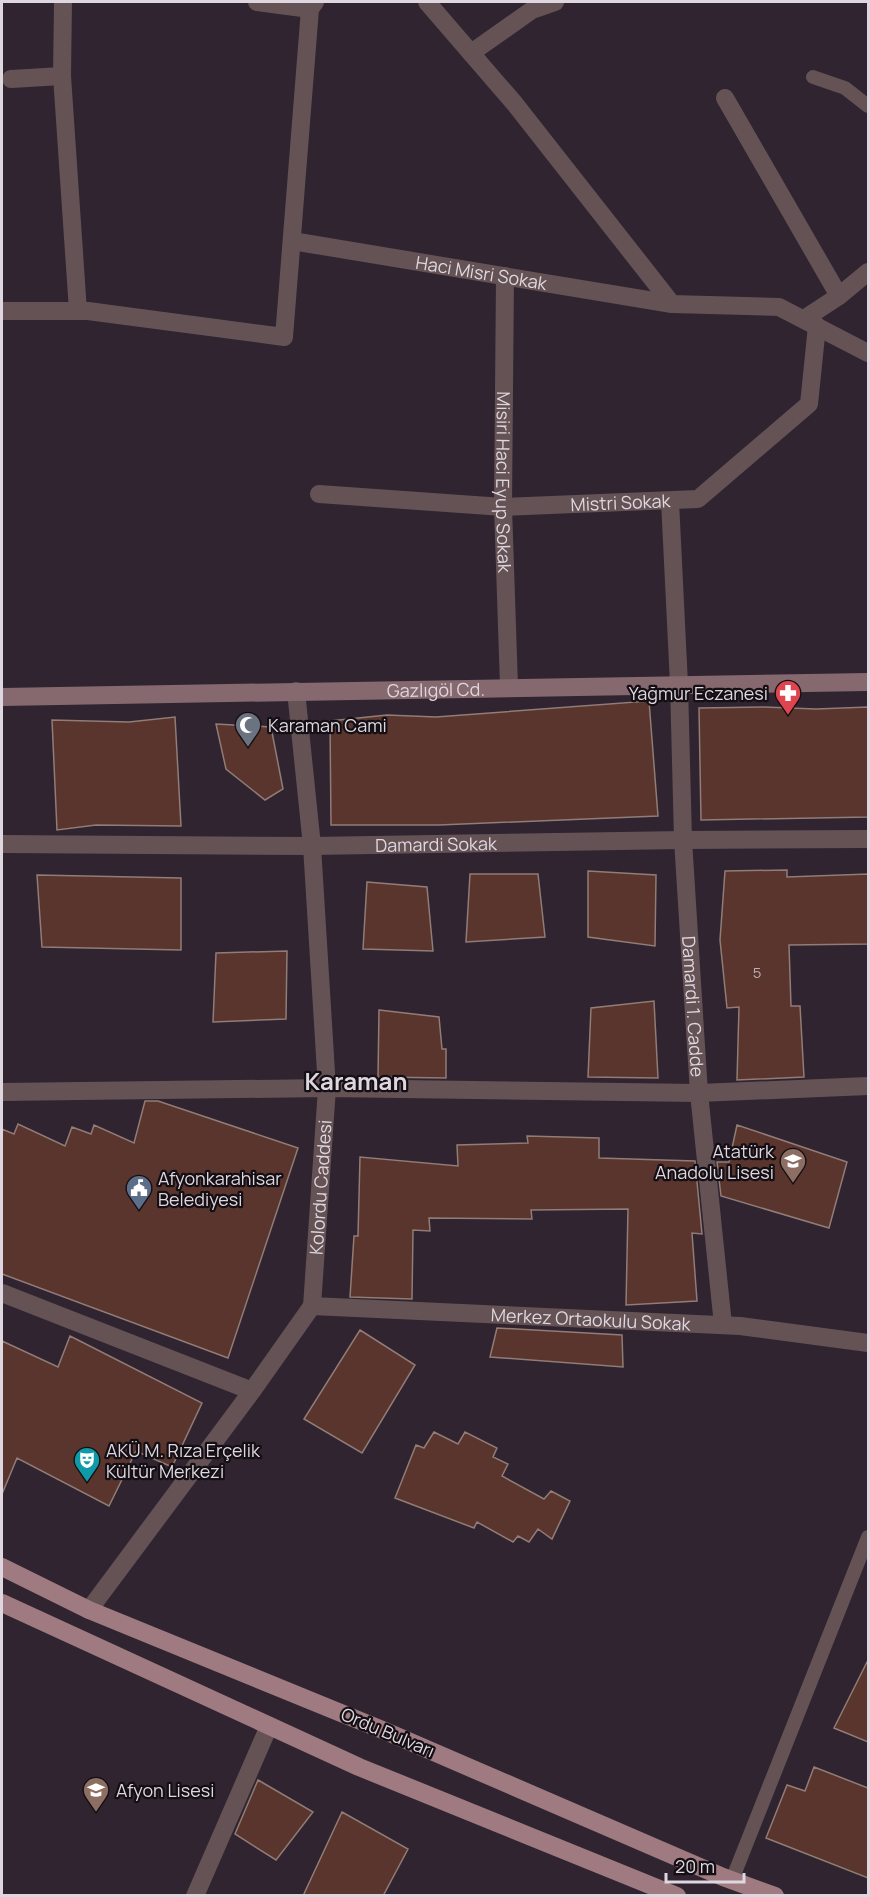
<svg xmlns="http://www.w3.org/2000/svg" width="870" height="1897" font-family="Manrope,sans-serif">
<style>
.building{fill:#59352d;stroke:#917c77;stroke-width:1.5}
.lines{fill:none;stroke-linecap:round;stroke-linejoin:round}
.lane{stroke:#645255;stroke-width:14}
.street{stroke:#645255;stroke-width:18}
.secondary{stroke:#85696e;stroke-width:18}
.primary{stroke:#9f7a80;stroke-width:18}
.labels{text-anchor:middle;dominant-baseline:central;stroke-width:4.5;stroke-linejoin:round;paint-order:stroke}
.number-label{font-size:15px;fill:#beaeb2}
.street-label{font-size:18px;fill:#dfd7df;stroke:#140f14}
.poi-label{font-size:18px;fill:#dfd7df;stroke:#140f14;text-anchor:start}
.district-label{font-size:24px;font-weight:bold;fill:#dfd7df;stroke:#140f14}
</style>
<rect width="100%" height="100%" fill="#2f242f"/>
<!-- building -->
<path class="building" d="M649,701L658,816L439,825H331L330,721L387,715L436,717Z
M764,707L816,709L868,707V817L701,820L699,708Z
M175,717L181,826L96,825L57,830L52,720L129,722Z
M216,724L271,727L283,789L265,800L226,769Z
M787,870V877L868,874V944L789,945L791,1006H800L804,1077L737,1080L739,1007L727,1008L720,940L725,871Z
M588,871L656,875L655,946L588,937Z
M470,874H538L545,937L466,942Z
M37,875L181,878V950L42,947Z
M367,882L427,887L433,951L363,949Z
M287,951L286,1019L213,1022L216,953Z
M654,1001L658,1078L588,1077L591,1008Z
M379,1010L439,1017L442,1049H446V1078L378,1077Z
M145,1101H158L298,1148L228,1358L2,1274V1129L14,1134L18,1124L65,1146L72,1127L91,1134L94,1125L134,1143Z
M737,1125L847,1162L829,1228L721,1196L717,1162H729Z
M527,1136L599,1138V1158L695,1161L702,1234L692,1233L697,1301L626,1305L628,1209L531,1210L532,1219L429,1218L430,1231L413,1230L412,1299L350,1297L354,1236H358L360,1157L458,1166L457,1145L528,1143Z
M497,1328L622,1335L623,1367L490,1357Z
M360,1330L415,1365L362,1453L304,1419Z
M70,1336L202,1403L172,1467L136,1451L109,1506L17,1458L2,1494V1341L58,1367Z
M434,1432L458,1444L465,1432L497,1448L493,1457L508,1464L502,1476L544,1499L551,1491L570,1501L552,1539L538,1529L529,1542L518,1536L513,1542L477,1522L474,1528L395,1498L416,1445L424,1448Z
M868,1660V1742L834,1728Z
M814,1767L868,1788V1878L766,1838L787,1785L805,1791Z
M258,1780L313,1812L276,1860L235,1834Z
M342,1812L408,1849L383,1896H303Z"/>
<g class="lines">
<!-- lane -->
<path class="lane" d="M813,77L845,88L868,106
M732,1880L868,1537"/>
<!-- street -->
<g class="street">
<path d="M63,2L62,76L78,311"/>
<path d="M257,2L310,9"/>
<path d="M427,2L515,104L672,304L779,307L868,353"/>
<path d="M471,53L532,10L555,2"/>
<path d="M11,79L62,76"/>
<path d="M725,98L839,296"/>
<path id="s1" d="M292,241L672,304"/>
<path id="s2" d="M505,276L503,507L509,686"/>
<path d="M2,311H88L284,337L310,9L315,2"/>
<path d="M804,319L839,296L868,272"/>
<path id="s3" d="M319,494L503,507L698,499L809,404L817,326"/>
<path id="s4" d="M670,501L679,684L683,840L699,1093L723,1325"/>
<path id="s5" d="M2,844L312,846L683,840L868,839"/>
<path d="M2,1092L327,1088L699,1093L868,1086"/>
<path d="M2,1293L252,1391"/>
<path id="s6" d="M312,1306L740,1326L868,1343"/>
<path id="s7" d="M89,1610L252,1391L312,1306L327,1088L312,846L296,691"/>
<path d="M195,1896L269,1726"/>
</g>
<!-- secondary -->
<path class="secondary" id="s8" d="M2,697L868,682"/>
<!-- primary -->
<path class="primary" d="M2,1567L89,1610L385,1731L723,1877L775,1896
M2,1603L359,1767L677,1896"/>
</g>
<!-- icons -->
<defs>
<g id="pharmacy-pin" transform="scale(1.35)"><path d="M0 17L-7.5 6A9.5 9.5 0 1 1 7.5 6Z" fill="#e0444e" stroke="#140f14"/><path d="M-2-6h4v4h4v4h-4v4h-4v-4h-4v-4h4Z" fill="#fff"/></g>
<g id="mosque-pin" transform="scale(1.35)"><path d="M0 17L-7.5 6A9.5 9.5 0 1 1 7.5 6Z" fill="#6b7280" stroke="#140f14"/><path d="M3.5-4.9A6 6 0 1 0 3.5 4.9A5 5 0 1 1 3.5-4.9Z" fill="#fff"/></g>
<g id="school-pin" transform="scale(1.35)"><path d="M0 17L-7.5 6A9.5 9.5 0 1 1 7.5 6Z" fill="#8d6e63" stroke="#140f14"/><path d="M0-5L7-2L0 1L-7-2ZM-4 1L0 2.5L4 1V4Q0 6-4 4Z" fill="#fff"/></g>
<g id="civic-pin" transform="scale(1.35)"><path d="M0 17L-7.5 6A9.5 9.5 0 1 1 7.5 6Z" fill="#5c6f8a" stroke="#140f14"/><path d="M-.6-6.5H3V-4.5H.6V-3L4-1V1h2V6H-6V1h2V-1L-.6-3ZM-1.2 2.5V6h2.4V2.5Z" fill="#fff"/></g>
<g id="theatre-pin" transform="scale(1.35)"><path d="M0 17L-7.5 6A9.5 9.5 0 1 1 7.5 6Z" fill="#0f9aa8" stroke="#140f14"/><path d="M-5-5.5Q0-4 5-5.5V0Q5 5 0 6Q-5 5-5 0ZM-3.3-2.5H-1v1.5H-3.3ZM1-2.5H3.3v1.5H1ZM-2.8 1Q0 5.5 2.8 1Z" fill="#fff"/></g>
</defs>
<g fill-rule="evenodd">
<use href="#pharmacy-pin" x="788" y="693"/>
<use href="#mosque-pin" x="248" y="725"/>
<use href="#school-pin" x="793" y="1161"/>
<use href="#civic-pin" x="139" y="1188"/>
<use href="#theatre-pin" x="87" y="1460"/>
<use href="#school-pin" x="96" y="1790"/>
</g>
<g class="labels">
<!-- number labels -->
<g class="number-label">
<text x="757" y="972">5</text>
</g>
<!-- street labels -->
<g class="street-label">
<text stroke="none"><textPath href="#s1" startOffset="192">Haci Misri Sokak</textPath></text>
<text stroke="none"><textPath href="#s2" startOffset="206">Misiri Haci Eyup Sokak</textPath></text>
<text stroke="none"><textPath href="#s3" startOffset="302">Mistri Sokak</textPath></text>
<text stroke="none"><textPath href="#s8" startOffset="434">Gazlıgöl Cd.</textPath></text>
<text stroke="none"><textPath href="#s5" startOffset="434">Damardi Sokak</textPath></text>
<text stroke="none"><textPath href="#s4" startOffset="506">Damardi 1. Cadde</textPath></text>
<text stroke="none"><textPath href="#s7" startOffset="496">Kolordu Caddesi</textPath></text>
<text stroke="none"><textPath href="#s6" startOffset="279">Merkez Ortaokulu Sokak</textPath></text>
<text transform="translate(388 1732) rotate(23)">Ordu Bulvarı</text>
</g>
<!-- poi labels -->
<g class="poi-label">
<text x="768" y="693" text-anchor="end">Yağmur Eczanesi</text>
<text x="268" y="725">Karaman Cami</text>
<text x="774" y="1151" text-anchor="end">Atatürk<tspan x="774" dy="21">Anadolu Lisesi</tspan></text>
<text x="158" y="1178">Afyonkarahisar<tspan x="158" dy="21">Belediyesi</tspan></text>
<text x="106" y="1450">AKÜ M. Rıza Erçelik<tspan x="106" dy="21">Kültür Merkezi</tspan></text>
<text x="116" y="1790">Afyon Lisesi</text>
</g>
<!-- district labels -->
<g class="district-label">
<text x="356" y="1080">Karaman</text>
</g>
</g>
<!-- border -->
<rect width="870" height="1897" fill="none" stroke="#dfd7df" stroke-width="6"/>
<!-- scale -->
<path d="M666 1873v9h78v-9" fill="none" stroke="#dfd7df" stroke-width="3"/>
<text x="675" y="1873" font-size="18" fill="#dfd7df" stroke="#140f14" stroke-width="4.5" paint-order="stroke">20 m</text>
</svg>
